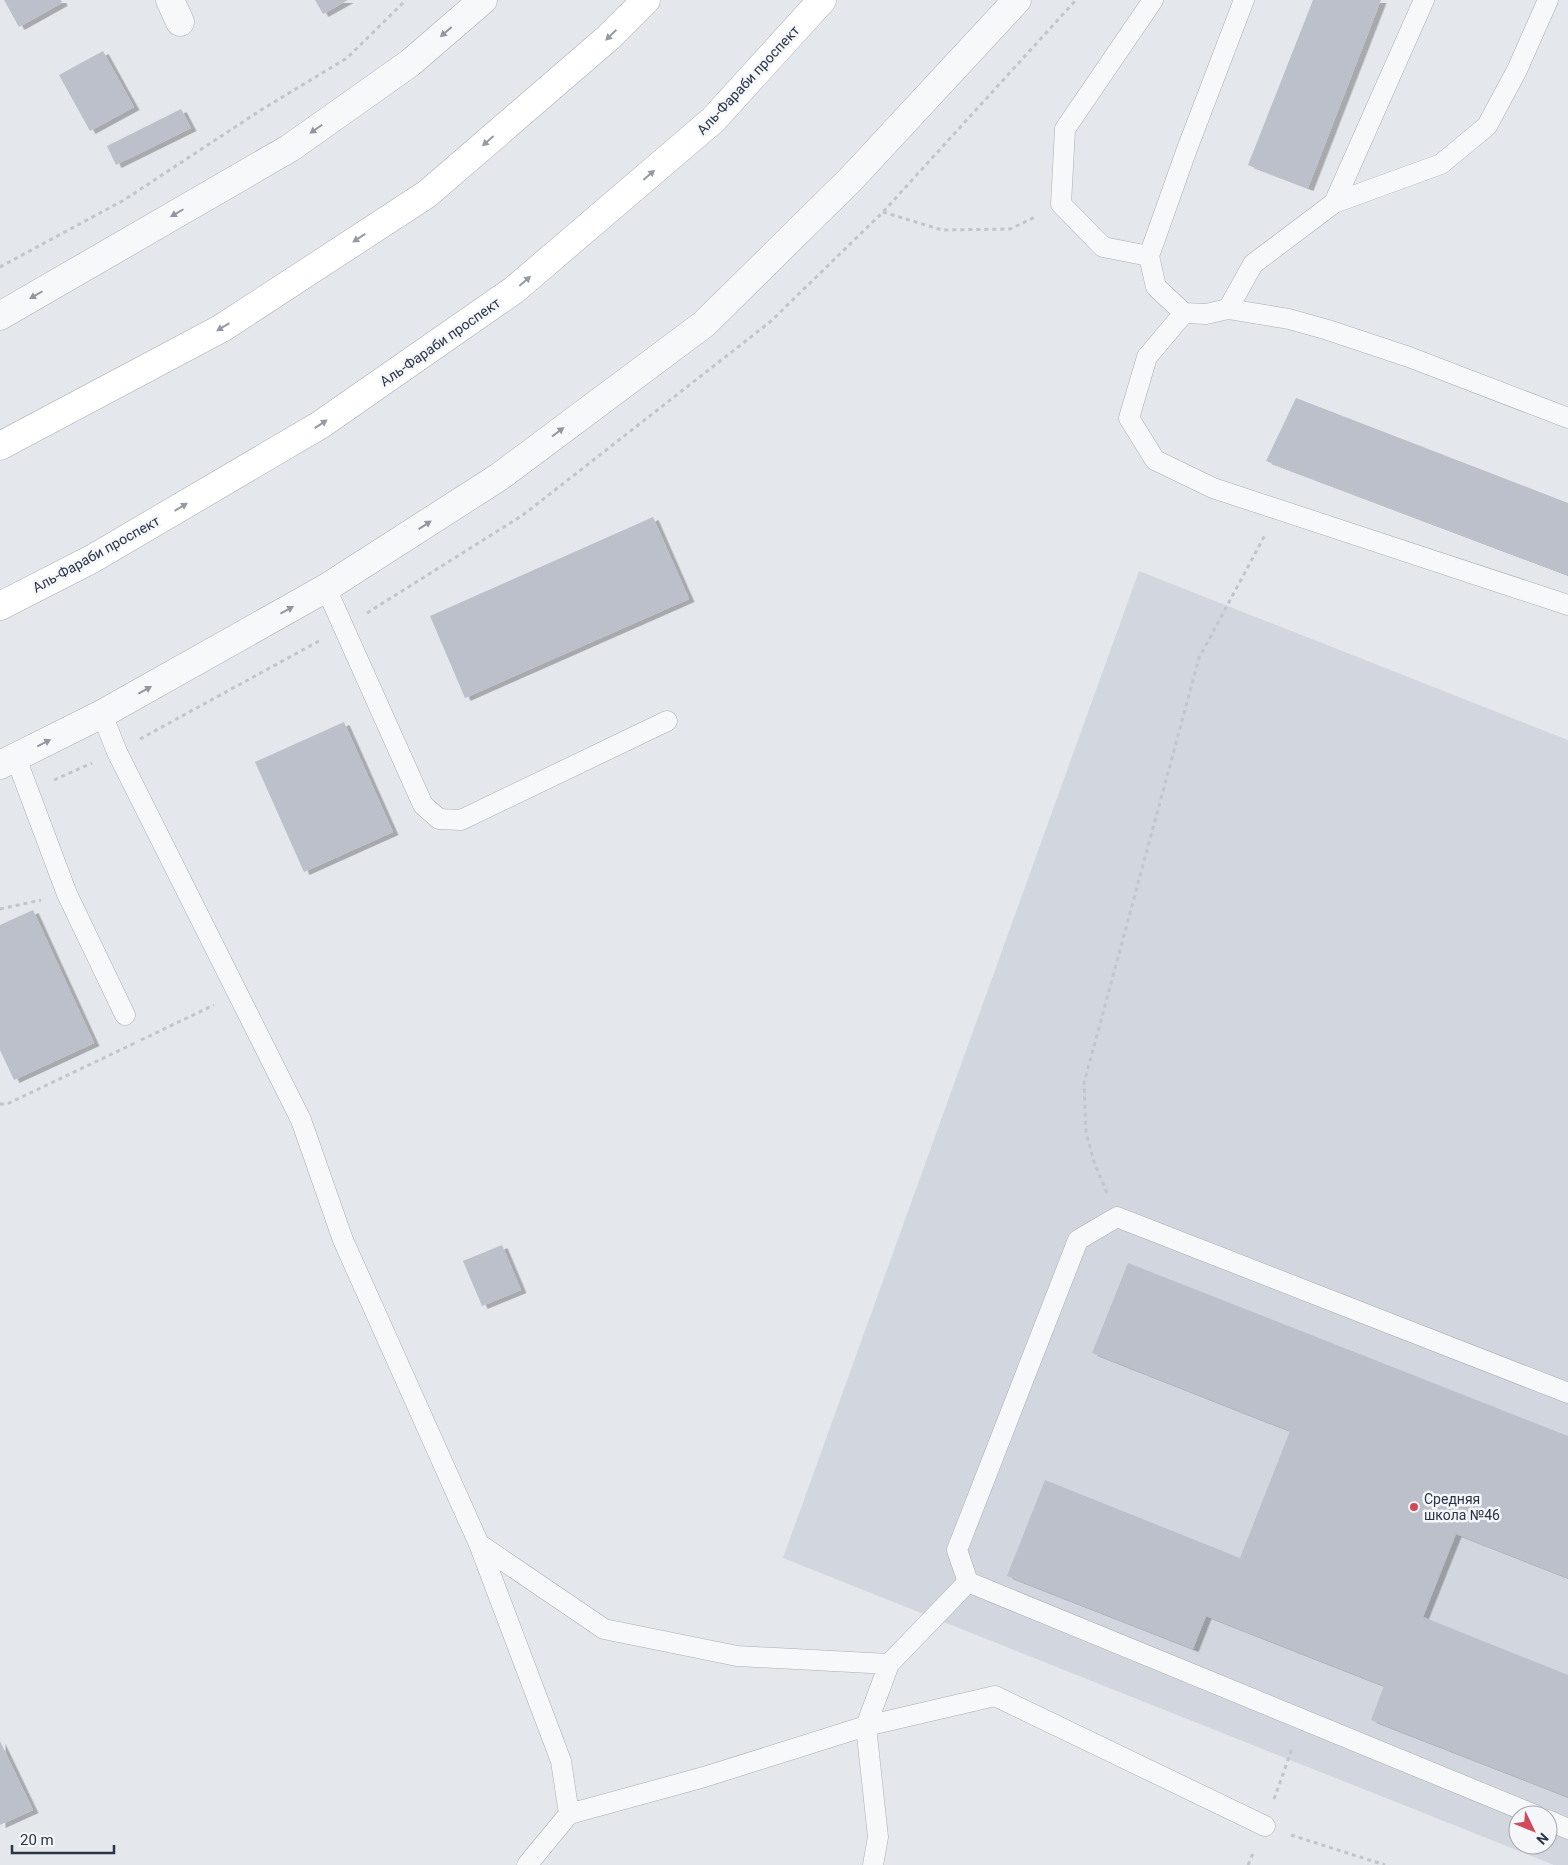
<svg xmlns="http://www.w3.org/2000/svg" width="1568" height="1865" font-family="Roboto,sans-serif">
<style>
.built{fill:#d2d6de;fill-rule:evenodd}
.building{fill:#bbc0ca;filter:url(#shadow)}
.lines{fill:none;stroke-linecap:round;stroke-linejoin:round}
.lane-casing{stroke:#a9aeb7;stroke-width:21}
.street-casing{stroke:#a9aeb7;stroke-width:29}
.secondary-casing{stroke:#a9aeb7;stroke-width:29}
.path{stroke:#c2c5cb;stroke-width:3;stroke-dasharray:4 4;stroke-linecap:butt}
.lane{stroke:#f7f8fa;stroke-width:20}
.street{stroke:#f7f8fa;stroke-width:28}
.secondary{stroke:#fff;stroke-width:28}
.oneway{fill:#9196a0}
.oneway2{fill:#959aa2}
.poi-dot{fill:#d1495b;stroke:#f4f6f9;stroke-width:2}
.labels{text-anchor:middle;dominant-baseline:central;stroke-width:5;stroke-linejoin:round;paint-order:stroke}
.street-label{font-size:14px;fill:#2b3445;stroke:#f4f6f9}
.poi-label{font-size:14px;fill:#2b3445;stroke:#f4f6f9;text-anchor:start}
</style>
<defs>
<filter id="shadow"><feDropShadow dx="5.5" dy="3" stdDeviation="0" flood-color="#0004"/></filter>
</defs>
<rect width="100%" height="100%" fill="#e4e7ec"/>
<!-- built -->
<path class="built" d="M1139,571L1568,740V1865H1554L783,1558ZM1518,1815H1548V1845H1518Z"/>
<!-- building -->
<path class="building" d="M4,0H61L62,3L19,27Z
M315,0H348L323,14Z
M1313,0H1381L1308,188L1248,165Z
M103,51L134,107L90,131L59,75Z
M181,109L191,128L116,165L107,146Z
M1296,398L1568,503V575L1266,461Z
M653,517L689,599L465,698L430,616Z
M344,722L393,832L304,872L255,762Z
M33,910L94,1043L14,1080L0,1050V925Z
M502,1245L521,1290L482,1306L463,1261Z
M1128,1263L1568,1436V1578L1456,1534L1423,1617L1568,1675V1797L1371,1720L1384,1686L1206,1616L1193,1649L1007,1576L1045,1480L1240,1558L1290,1431L1092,1353Z
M0,1741L33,1810L0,1825Z"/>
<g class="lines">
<!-- lane casing -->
<g class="lane-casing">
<path id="lane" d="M1244,0L1187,149L1149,256L1156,287L1184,313L1206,314L1228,309L1289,319L1328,330L1409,357L1568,418
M1334,203L1441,164L1487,126L1517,70L1548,0
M1149,256L1103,247L1061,204L1065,129L1153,0
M1228,309L1253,264L1334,203L1424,0
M1184,313L1147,357L1129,418L1155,460L1213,488L1568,605
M326,588L423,805L439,819L461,820L667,721
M102,714L117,752L301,1120L343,1240L479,1544L561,1761L569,1814
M16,758L67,894L125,1015
M479,1544L604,1629L737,1656L889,1664
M1535,1815L968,1582L957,1550L1078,1240L1117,1217L1568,1393
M1548,1820L1568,1829
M527,1865L569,1814L704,1777L866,1726L995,1696L1265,1826
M873,1865L878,1837L866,1726L889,1664L968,1582"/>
</g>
<!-- street casing -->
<g class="street-casing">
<path id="street" d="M170,0L180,22
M0,316L290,148L410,63L483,0
M0,765L102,714L326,588L499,477L704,324L851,179L1017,0"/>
</g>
<!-- secondary casing -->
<g class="secondary-casing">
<path id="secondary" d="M0,446L222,328L427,194L609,37L646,0
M0,606L92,559L320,425L514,290L713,120L822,0"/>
</g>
<!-- path -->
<path class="path" d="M883,212L942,230L1010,229L1037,216
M0,267L124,200L261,110L347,58L406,0
M367,613L523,515L770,322L883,212L1076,0
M140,739L319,641
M54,780L92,763
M0,909L41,900
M141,1040L214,1005
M0,1104H7L135,1043
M1107,1193L1094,1162L1086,1132L1084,1083L1199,658L1265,535
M1274,1799L1293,1746
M1291,1835L1385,1865
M1248,1865L1254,1851"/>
<!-- lane -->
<use href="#lane" class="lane"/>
<!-- street -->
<use href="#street" class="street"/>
<!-- secondary -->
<use href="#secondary" class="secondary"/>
</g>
<!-- one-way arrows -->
<defs><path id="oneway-solid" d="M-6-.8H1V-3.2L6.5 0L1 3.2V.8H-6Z" transform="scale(1.25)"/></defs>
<g class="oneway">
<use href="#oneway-solid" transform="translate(446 32) rotate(139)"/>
<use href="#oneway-solid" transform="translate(316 129) rotate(145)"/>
<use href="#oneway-solid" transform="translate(177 213) rotate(150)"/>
<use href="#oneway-solid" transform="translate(36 295) rotate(150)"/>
<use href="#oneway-solid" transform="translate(558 432) rotate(-37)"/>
<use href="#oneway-solid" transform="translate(425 525) rotate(-33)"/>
<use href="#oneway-solid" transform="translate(287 610) rotate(-29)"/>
<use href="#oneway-solid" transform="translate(145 690) rotate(-29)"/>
<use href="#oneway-solid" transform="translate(44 743) rotate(-27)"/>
</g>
<g class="oneway2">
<use href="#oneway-solid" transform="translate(611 35) rotate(136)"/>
<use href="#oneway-solid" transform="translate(488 141) rotate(139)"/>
<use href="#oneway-solid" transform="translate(649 175) rotate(-41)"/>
<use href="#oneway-solid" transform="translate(359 238) rotate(147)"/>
<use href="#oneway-solid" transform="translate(525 281) rotate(-41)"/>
<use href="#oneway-solid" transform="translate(223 327) rotate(149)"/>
<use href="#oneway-solid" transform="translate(321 424) rotate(-33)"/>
<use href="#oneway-solid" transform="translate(181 507) rotate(-31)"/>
</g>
<!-- markers -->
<circle class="poi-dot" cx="1414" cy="1507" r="5"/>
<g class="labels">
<!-- street labels -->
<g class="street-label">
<text transform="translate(748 80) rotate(-47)">Аль-Фараби проспект</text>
<text transform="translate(440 342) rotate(-35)">Аль-Фараби проспект</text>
<text transform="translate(96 554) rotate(-29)">Аль-Фараби проспект</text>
</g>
<!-- poi labels -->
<g class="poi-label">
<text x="1424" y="1499">Средняя<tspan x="1424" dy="16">школа №46</tspan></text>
</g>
</g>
<!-- north arrow -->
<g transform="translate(1533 1830) rotate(133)"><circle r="24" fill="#f4f6f9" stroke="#a4a8b1"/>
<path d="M0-4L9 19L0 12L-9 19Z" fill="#d1495b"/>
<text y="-8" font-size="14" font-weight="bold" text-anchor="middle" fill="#2b3445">N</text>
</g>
<!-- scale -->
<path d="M12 1845v8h102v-8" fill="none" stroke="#2b3445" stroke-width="2.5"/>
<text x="20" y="1845" font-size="15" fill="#2b3445" stroke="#f4f6f9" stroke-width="4" paint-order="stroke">20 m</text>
</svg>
